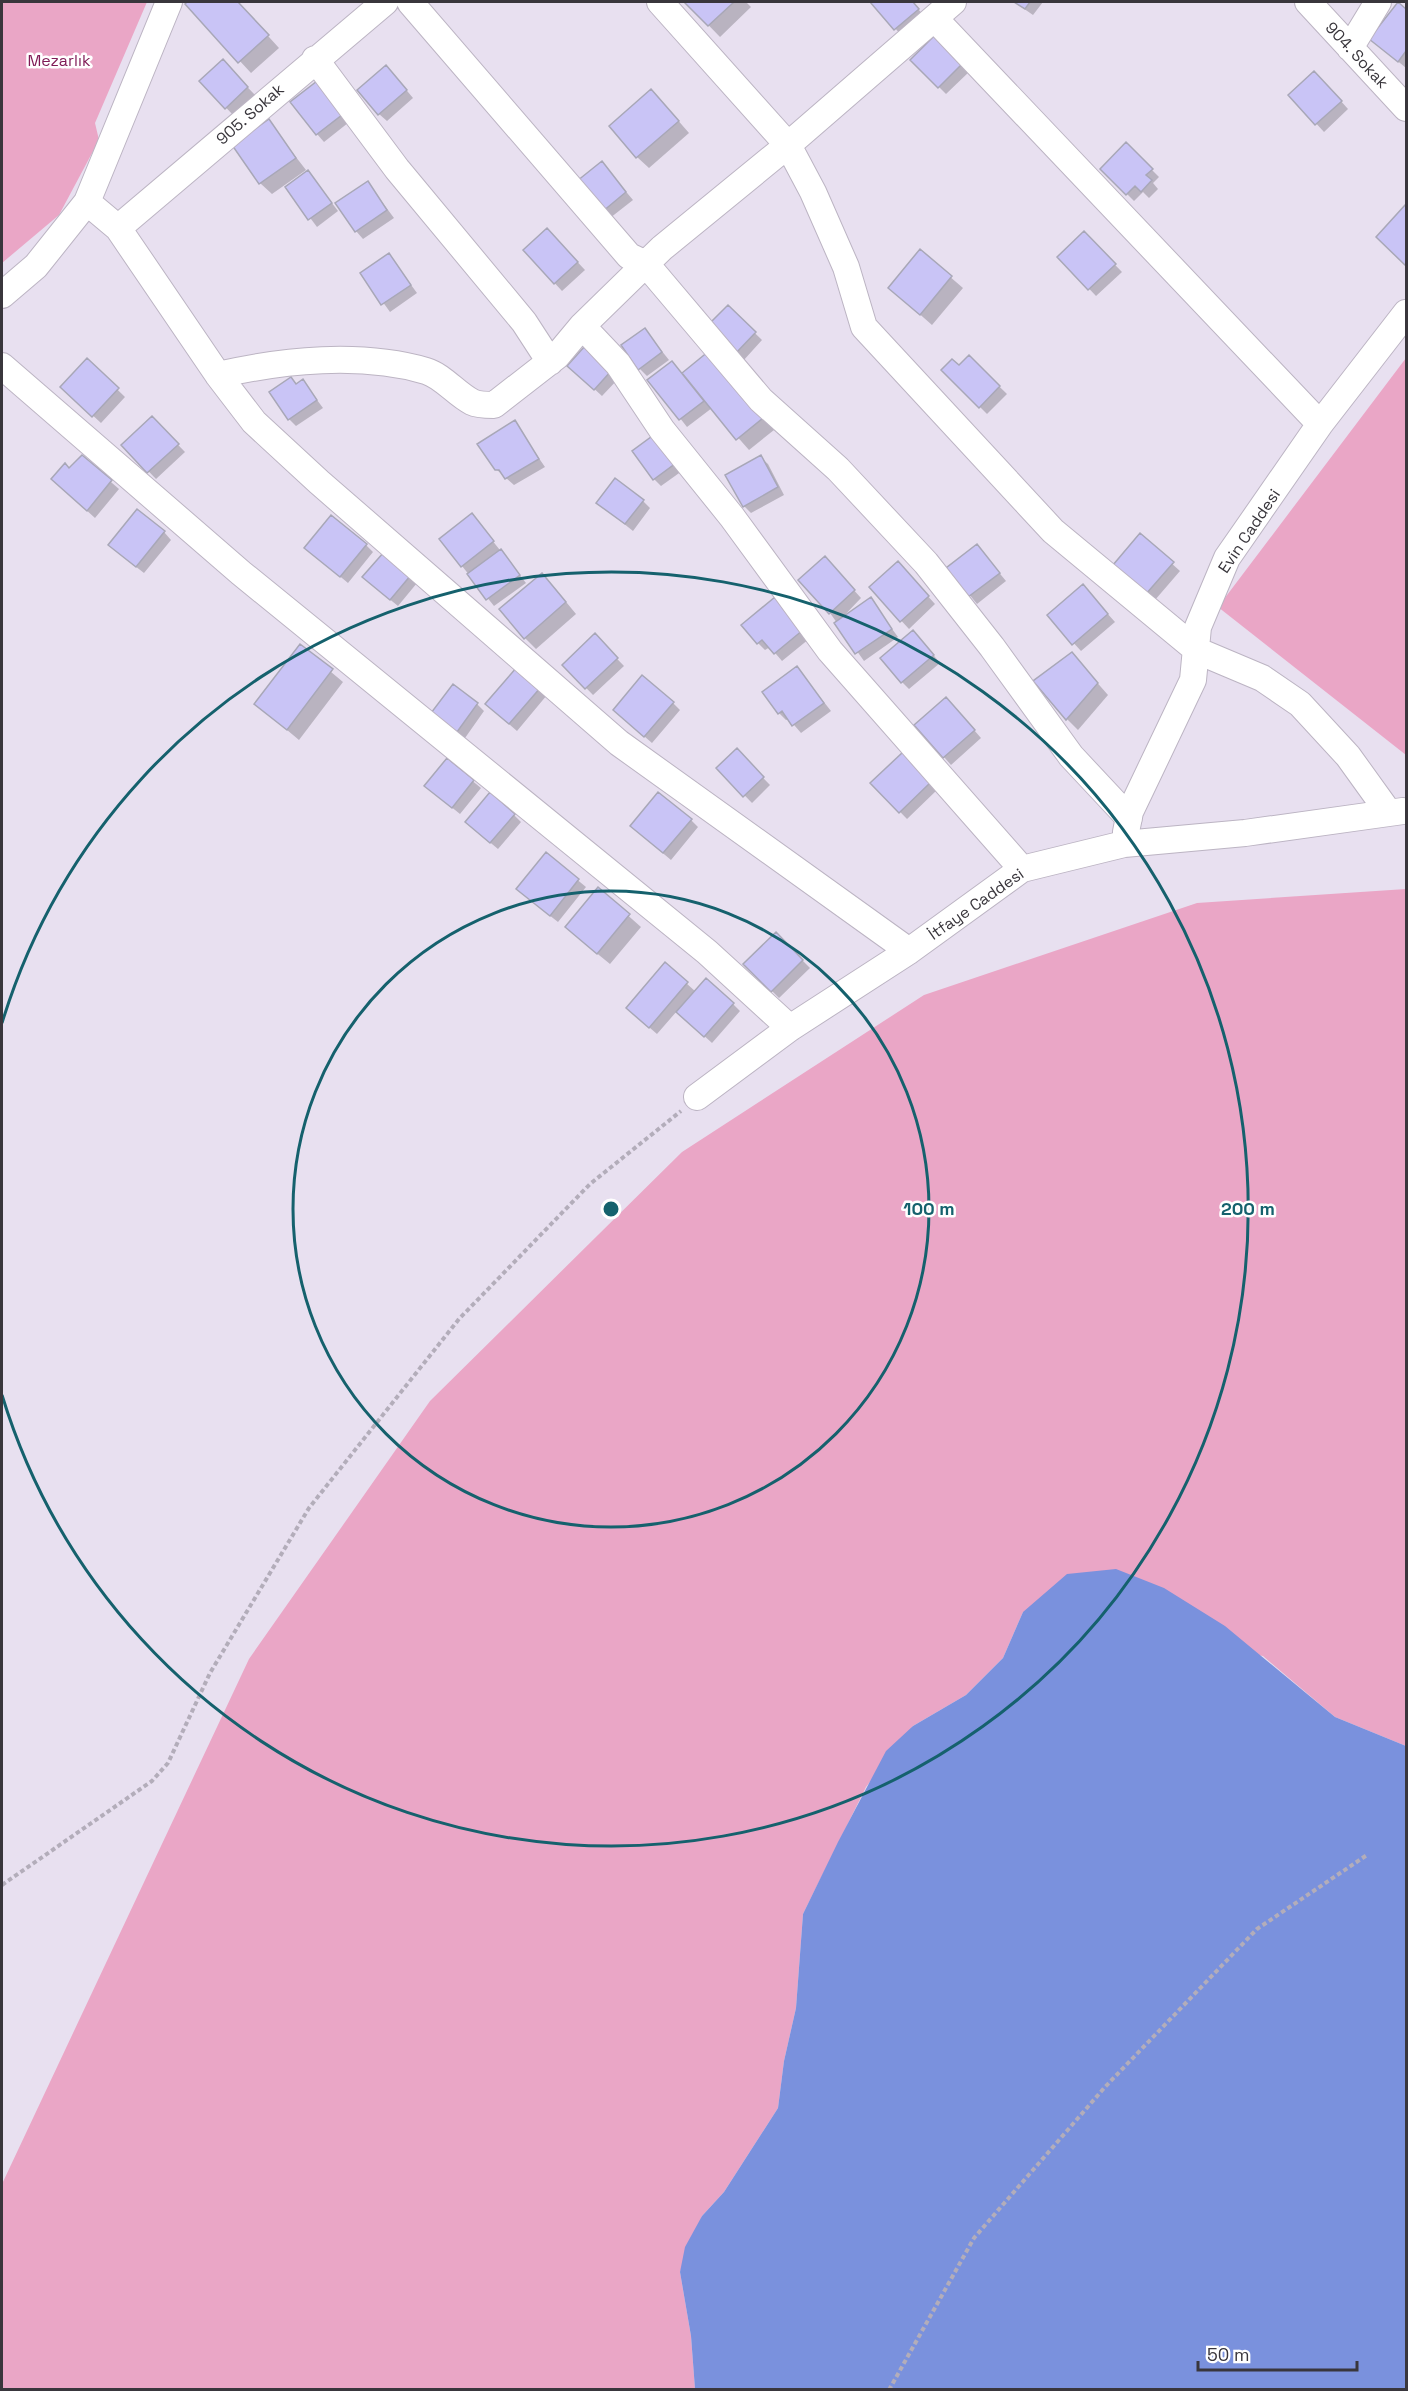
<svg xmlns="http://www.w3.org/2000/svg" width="1408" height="2391" font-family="'Space Grotesk',sans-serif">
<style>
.green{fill:#eaa6c6}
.water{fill:#7a91dd}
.shadow{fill:#0003}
.building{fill:#c9c4f6;stroke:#a8a7b7;stroke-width:1.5}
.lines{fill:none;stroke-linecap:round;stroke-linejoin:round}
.minor-casing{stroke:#bcb4c3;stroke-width:28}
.path{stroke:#b3adba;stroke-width:4;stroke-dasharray:4.5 3;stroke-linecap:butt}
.minor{stroke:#fff;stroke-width:26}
.ring{fill:none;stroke:#15616d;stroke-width:3}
.labels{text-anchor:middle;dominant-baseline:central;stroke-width:5;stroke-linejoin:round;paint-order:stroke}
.street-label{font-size:16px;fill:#39363c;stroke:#fff}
.park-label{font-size:16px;fill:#7f1a56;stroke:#fff}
.centre{fill:#15616d;stroke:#fff;stroke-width:3}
.ring-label{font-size:18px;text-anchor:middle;font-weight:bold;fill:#15616d;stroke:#fff;stroke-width:5;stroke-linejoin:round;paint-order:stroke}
</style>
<rect width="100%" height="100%" fill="#e8e0f0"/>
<!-- green -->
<path class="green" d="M2,2H147L95,123L99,140L59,215L2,263Z
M1406,358V755L1218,607Z
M1406,889V1746L1335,1717L1263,1656L1023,1612L1003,1658L966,1695L913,1726L866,1787L803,1914L796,2008L784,2061L778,2108L724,2192L702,2216L680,2272L691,2336L695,2389L2,2390V2184L249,1659L430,1401L682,1152L924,995L1197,903Z"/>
<!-- water -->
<path class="water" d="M1116,1569L1164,1588L1225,1626L1335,1717L1406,1746V2389H695L691,2336L680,2272L685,2247L702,2216L724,2192L778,2108L784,2061L796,2008L803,1914L838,1842L886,1751L913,1726L966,1695L1003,1658L1023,1612L1067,1574Z"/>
<!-- shadow -->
<path class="shadow" d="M189,2H237L279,48L251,73L187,4Z
M686,2H746L751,7L720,37Z
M872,2H912L925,17L902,36Z
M1014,2H1043L1033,15Z
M1398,5L1406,11V68L1371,39Z
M936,36L970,71L946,94L912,60Z
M230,69L255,95L233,115L201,81Z
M393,74L413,98L387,121L379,114Z
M1322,80L1348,109L1324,132L1290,95Z
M328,87L353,119L324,142L317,134Z
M662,102L689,133L649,168L637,157Z
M268,121L306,170L272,194L260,183Z
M1126,144L1159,177L1153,183L1158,189L1149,198L1143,192L1134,201L1102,169Z
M602,163L633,200L610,218L603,211Z
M308,172L338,211L317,227L287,187Z
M368,183L394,218L363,239L356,231Z
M1406,207V264L1378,237Z
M1084,233L1122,272L1096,296L1059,257Z
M554,237L585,270L562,291L525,251Z
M920,251L963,288L932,325L890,288Z
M389,255L417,293L390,312L362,273Z
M728,307L762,340L743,361L708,327Z
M645,330L669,360L647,376L640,369Z
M586,348L619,378L602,396L577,373Z
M709,353L774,430L749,450L712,408L687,427L650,380L682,375Z
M969,357L1007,394L987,414L943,370L959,367Z
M87,360L125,397L101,423L62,387Z
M291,379L297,385L303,381L323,408L296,426L289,419Z
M152,418L185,452L156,479L123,445Z
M514,422L545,467L514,485L496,469Z
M655,436L682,471L661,486L654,479Z
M82,457L119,489L95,518L61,487L69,470Z
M760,457L768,464L784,495L751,513L744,506Z
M643,501L650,508L633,531L598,503Z
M472,515L526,583L494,606L462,566Z
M164,532L171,540L144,573L117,552Z
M1140,535L1180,571L1155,600L1122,572Z
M366,545L373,552L348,583L306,548Z
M977,546L1006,581L977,604L948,568Z
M384,554L417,583L398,606L371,584Z
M832,566L861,598L839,621L870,599L898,637L864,661L830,613Z
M905,571L935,604L909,629L871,588Z
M553,586L576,614L536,649L525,638Z
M1090,594L1115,622L1081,651L1049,616Z
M775,599L809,639L782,661L770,647L765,650L758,643Z
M595,636L624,666L593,695L564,665Z
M920,639L940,663L909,689L902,682Z
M300,646L343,682L299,740L256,704Z
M1072,654L1108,695L1078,730L1067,719Z
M797,668L831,711L801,733L789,719L786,720L779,713Z
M540,688L547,695L517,731L495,712Z
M673,703L680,710L652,743L622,717Z
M477,704L484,711L465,738L440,720Z
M953,706L981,738L951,765L916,725Z
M737,751L770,785L752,803L718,768Z
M903,754L937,790L907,819L872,783Z
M447,760L481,788L460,814L434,793Z
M514,815L521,822L498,849L474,829Z
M691,820L698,827L671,860L640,834Z
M546,854L586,887L558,922L526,897Z
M598,889L641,927L610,964L578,938Z
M776,934L810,968L779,998L745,964Z
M665,964L696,992L733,1004L740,1011L712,1043L677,1011L657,1034L635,1015Z"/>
<!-- building -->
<path class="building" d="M187,2H238L269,35L238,63L185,4Z
M684,2H734L708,26Z
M870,2H913L919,9L894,30Z
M1014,2H1030L1025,9Z
M1398,2L1406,9V51L1398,62L1369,39Z
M936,34L964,62L938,88L910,60Z
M223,59L248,87L225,109L199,81Z
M386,65L407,90L378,115L357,90Z
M1314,71L1342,101L1315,125L1288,95Z
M321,78L347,111L316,135L290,102Z
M651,89L679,121L636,158L609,126Z
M269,119L296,158L259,184L232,145Z
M1126,142L1153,169L1146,175L1152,180L1141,192L1135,186L1126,195L1100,169Z
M602,161L626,192L602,212L577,181Z
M308,170L332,203L308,220L285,187Z
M368,181L387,210L355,232L335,203Z
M1406,204V266L1376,237Z
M547,228L578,262L554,284L523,250Z
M1084,231L1116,264L1088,290L1057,257Z
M920,249L952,276L920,315L888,288Z
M389,253L411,285L381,305L360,273Z
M728,305L756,332L735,354L706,327Z
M645,328L662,352L638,370L621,345Z
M585,346L612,370L594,390L567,366Z
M709,351L763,418L736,440L682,373Z
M969,355L1000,386L979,408L941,370L952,359L959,365Z
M87,358L119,388L92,417L60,387Z
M672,361L704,401L679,420L647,380Z
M291,377L296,384L303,379L317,400L288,420L269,392Z
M152,416L179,444L147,473L121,445Z
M515,420L539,459L505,479L499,470H495L477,444Z
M655,434L676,463L653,480L632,451Z
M82,455L112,480L87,511L51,479L65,463L69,468Z
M761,455L778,487L743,507L725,475Z
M615,478L644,500L625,524L596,503Z
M137,509L165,531L136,567L108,545Z
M472,513L494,541L461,567L439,539Z
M331,515L367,544L340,577L304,548Z
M1140,533L1174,562L1146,594L1113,565Z
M977,544L1000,573L968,597L946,568Z
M501,549L520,575L486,600L467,574Z
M384,552L411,575L390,600L362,577Z
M825,556L855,590L829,614L798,580Z
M898,561L929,596L900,622L869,587Z
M542,573L566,602L524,639L499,609Z
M1083,584L1108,614L1072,645L1047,615Z
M775,597L803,630L774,654L762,640L757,644L741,625Z
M871,597L892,629L855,654L834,623Z
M913,630L934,655L901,683L880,658Z
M595,633L618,658L585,689L562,665Z
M300,644L333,669L287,730L254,704Z
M1072,652L1098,683L1066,720L1033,681Z
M797,666L824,703L792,726L782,711L778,714L762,692Z
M517,667L541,687L509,724L485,704Z
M642,675L674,702L644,737L613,710Z
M453,684L478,703L457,732L431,713Z
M946,697L975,730L943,758L914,725Z
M737,748L764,777L743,797L716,768Z
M903,752L931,782L899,813L870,783Z
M447,758L474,780L452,808L424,786Z
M490,792L515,814L490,843L465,822Z
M658,792L692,819L663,853L630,826Z
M546,852L579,879L550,916L516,889Z
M598,887L630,914L597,954L565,927Z
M776,932L803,960L771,992L743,964Z
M665,962L688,982L649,1028L626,1008Z
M706,978L734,1003L704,1037L676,1012Z"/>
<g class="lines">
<!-- minor casing -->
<g class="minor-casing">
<path id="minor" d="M410,2L629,256L646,264L761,400L838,469L926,563L992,647L1071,756L1129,818
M660,2L788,145L813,192L846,267L864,327L1053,531L1198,651L1262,678L1300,704L1348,756L1389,813
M1308,2L1406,108
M935,19L1320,424
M1350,48L1378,2
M315,59L397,169L524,322L550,362
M87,202L118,228L218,375L254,422L319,482L619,743L909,951
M118,228L385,2
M2,295L36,266L87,202L169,2
M582,326L618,364L662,430L732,517L830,651L1022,869
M2,366L241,573L707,952L790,1028
M218,375C283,360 361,352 426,371C443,376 456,394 472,402C478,405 487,405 494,405L557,356L582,326L662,248L788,145L953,2
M1126,832L1130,812L1193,680L1198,627L1227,558L1320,424L1406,313
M697,1097L790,1028L909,951L1022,869L1124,844L1245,833L1403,811"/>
</g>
<!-- path -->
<path class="path" d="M2,1885L152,1781L168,1763L210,1673L309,1508L459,1319L590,1184L681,1111
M889,2390L974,2238L1105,2087L1257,1929L1367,1855"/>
<!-- minor -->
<use href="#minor" class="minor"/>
</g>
<!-- distance rings -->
<g class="ring">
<circle cx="611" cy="1209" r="318"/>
<path d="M2 1023A637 637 0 1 1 2 1395"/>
</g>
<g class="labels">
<!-- street labels -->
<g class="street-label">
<text transform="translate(1357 55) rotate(47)">904. Sokak</text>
<text transform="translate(250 114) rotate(-41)">905. Sokak</text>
<text transform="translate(1249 531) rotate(-56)">Evin Caddesi</text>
<text transform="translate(976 904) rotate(-35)">İtfaye Caddesi</text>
</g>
<!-- park labels -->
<g class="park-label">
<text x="59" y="60">Mezarlık</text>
</g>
</g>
<circle cx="611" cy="1209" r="9" class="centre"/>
<g class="ring-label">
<text x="929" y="1215">100 m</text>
<text x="1248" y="1215">200 m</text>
</g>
<!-- border -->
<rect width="1408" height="2391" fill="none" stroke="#39363c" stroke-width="6"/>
<!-- scale -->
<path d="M1198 2361v9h159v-9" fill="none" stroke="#39363c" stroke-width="3"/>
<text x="1207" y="2361" font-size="18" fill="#39363c" stroke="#ffffff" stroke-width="4.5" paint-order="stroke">50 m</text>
</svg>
